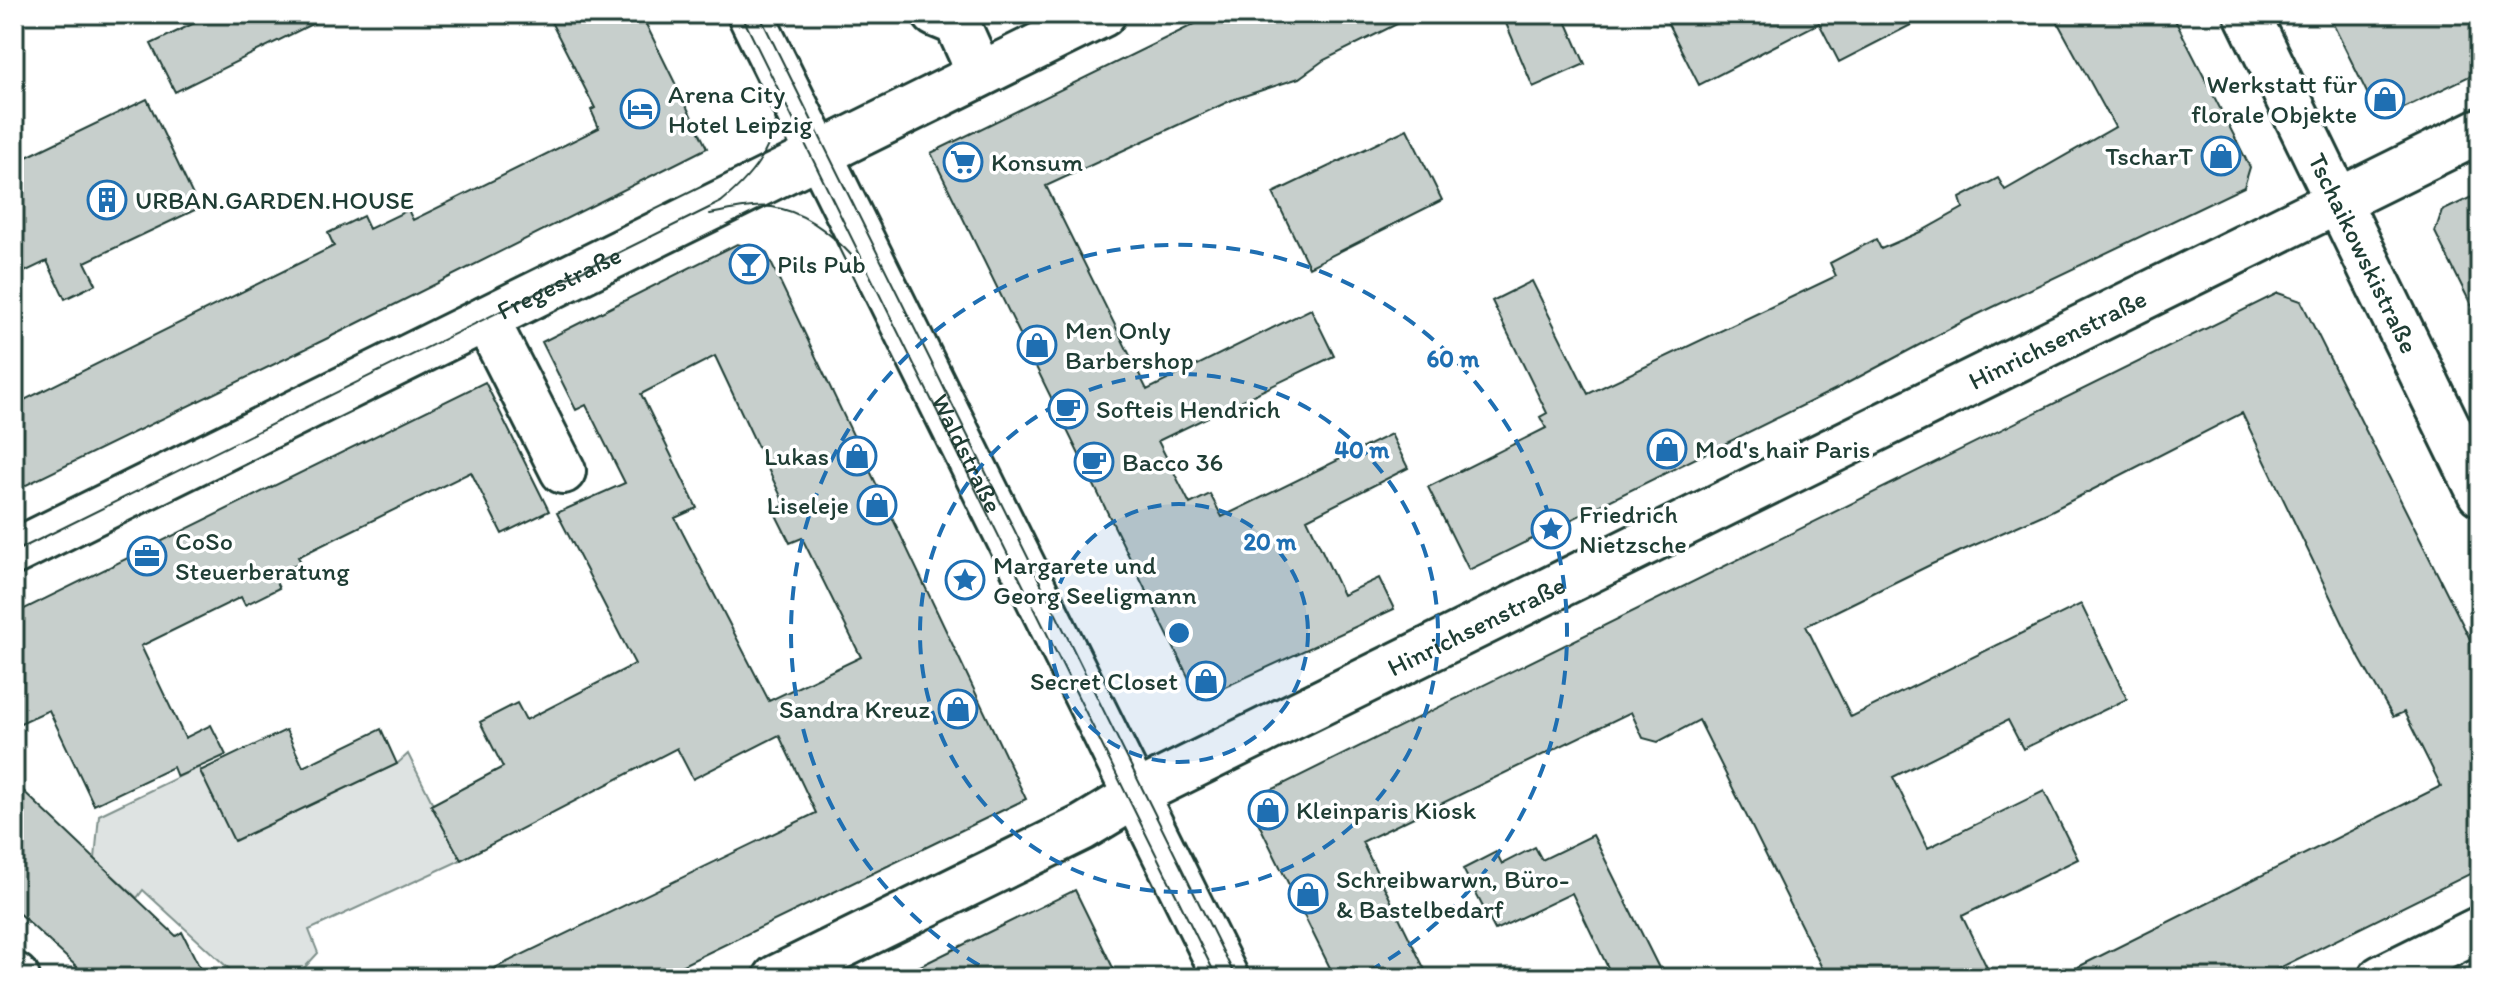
<svg xmlns="http://www.w3.org/2000/svg" width="2494" height="992" font-family="Itim,sans-serif">
<style>
.green{fill:#dee3e2;stroke:#7e908b;stroke-width:2}
.building{fill:#c7cfcc;stroke:#1f3d34;stroke-width:2;fill-rule:evenodd}
.lines{fill:none;stroke-linecap:round;stroke-linejoin:round}
.minor-casing{stroke:#1f3d34;stroke-width:50}
.major-casing{stroke:#1f3d34;stroke-width:50}
.minor{stroke:#fff;stroke-width:44}
.major{stroke:#fff;stroke-width:44}
.tram{stroke:#1f3d34;stroke-width:2}
.ring{fill:none;stroke:#1f6fb2;stroke-width:4;stroke-dasharray:14 10}
.labels{text-anchor:middle;dominant-baseline:central;stroke-width:7;stroke-linejoin:round;paint-order:stroke}
.poi-label{font-size:26px;fill:#1f3d34;stroke:#fff;text-anchor:start}
.street-label{font-size:26px;fill:#1f3d34;stroke:#fff}
.centre{fill:#1f6fb2;stroke:#fff;stroke-width:4}
.ring-label{font-size:24px;text-anchor:middle;font-weight:bold;fill:#1f6fb2;stroke:#fff;stroke-width:7;stroke-linejoin:round;paint-order:stroke}
</style>
<rect width="100%" height="100%" fill="#fff"/>
<filter id="ink" filterUnits="userSpaceOnUse"><feTurbulence type="fractalNoise" baseFrequency=".0125" numOctaves="2"/><feDisplacementMap in="SourceGraphic" scale="16" xChannelSelector="R" yChannelSelector="G"/><feConvolveMatrix kernelMatrix="1 2 1 2 8 2 1 2 1" color-interpolation-filters="sRGB"/></filter>
<g filter="url(#ink)">
<!-- green -->
<path class="green" d="M408,754L461,860L309,930L318,953L295,978H239L143,890L137,898L95,859L99,815L199,767L235,841L397,764Z"/>
<!-- building -->
<path class="building" d="M213,14H332L175,92L151,44Z
M547,14H641L707,148L328,338L14,491V405L334,246L328,233L363,216L369,229L408,210L413,220L599,128L591,110L595,108Z
M1215,14H1417L1324,60L1299,78L1232,100L1046,186L1147,390L1311,309L1334,356L1158,441L1190,504L1210,494L1222,517L1391,434L1408,468L1307,519L1343,595L1379,578L1394,609L1199,699L931,153Z
M1502,14H1563L1585,64L1533,87Z
M1663,14H1932L1839,62L1819,23L1699,85Z
M2053,14H2172L2250,167L2244,187L1966,320L1842,386L1469,570L1428,487L1546,428L1540,417L1547,413L1492,301L1532,281L1588,394L1836,276L1830,263L1876,239L1881,249L1920,232L1963,208L1960,198L1998,178L2005,190L2115,127Z
M2328,14H2480V71L2396,112L2373,105Z
M147,99L199,208L85,262L96,284L65,299L47,261L14,277V163Z
M1407,129L1442,200L1309,267L1273,193Z
M2480,193V323L2435,232L2442,211Z
M737,244L766,252L1026,799L656,978H474L816,813L779,735L693,779L677,748L461,860L431,805L503,767L480,722L517,703L526,720L635,664L557,513L625,483L586,405L576,410L542,342ZM715,356L785,505L774,511L790,543L802,538L861,657L769,701L675,518L697,508L641,394Z
M2278,293L2301,301L2480,659V869L2259,978H2056L2441,786L2404,712L2393,717L2360,659L2242,413L2049,512L1932,564L1806,626L1851,717L2081,604L2127,699L2023,749L2008,720L1893,777L1928,848L2044,791L2078,859L1962,916L1992,978H1827L1699,720L1658,742L1643,738L1631,712L1362,842L1429,978H1335L1254,814L1261,795Z
M485,382L549,511L502,534L471,472L298,557L301,562L273,576L279,588L245,605L241,597L141,646L185,738L211,725L226,755L177,777L173,767L94,805L49,710L14,726V614Z
M381,729L397,764L234,841L200,771L286,730L303,767Z
M14,782L176,936L182,932L205,978H89L14,909Z
M1593,835L1646,942L1664,978H1613L1572,893L1495,930L1463,869L1496,852L1502,864L1535,847L1542,860Z
M1075,890L1118,978H896L985,934Z"/>
<g class="lines">
<!-- minor casing -->
<g class="minor-casing">
<g id="minor">
<path d="M935,14L957,23L980,74"/>
<path id="s1" d="M2247,14L2480,493"/>
<path d="M486,319L563,471"/>
<path id="s2" d="M14,552L1103,14"/>
<path d="M14,975L17,978"/>
<path id="s3" d="M776,978L1082,828L1152,786L2480,131"/>
<path d="M2381,978L2480,929"/>
</g>
</g>
<!-- major casing -->
<g class="major-casing">
<g id="major">
<path id="s4" d="M750,14L1226,978"/>
</g>
</g>
<!-- minor -->
<use href="#minor" class="minor"/>
<!-- major -->
<use href="#major" class="major"/>
<!-- tram -->
<path class="tram" d="M741,14L1217,978
M759,14L1236,978
M710,214C729,210 752,205 772,207C805,211 835,237 856,260
M14,552L721,202C760,170 776,143 780,92"/>
</g>
</g>
<!-- distance rings -->
<circle cx="1179" cy="633" r="129" fill="#1f6fb2" fill-opacity=".12"/>
<g class="ring">
<circle cx="1179" cy="633" r="129"/>
<circle cx="1179" cy="633" r="259"/>
<path d="M1000 977A388 388 0 1 1 1358 977"/>
</g>
<!-- icons -->
<defs>
<g id="shop-ring" transform="scale(2)"><circle r="9.5" fill="#fff" stroke="#1f6fb2" stroke-width="1.5"/><path d="M-5-2.5h2.3a2.7 3.5 0 0 1 5.4 0H5L5.5 6h-11ZM-1.5-2.5h3a1.5 2.3 0 0 0-3 0Z" fill="#1f6fb2"/></g>
<g id="hotel-ring" transform="scale(2)"><circle r="9.5" fill="#fff" stroke="#1f6fb2" stroke-width="1.5"/><path d="M-6-4.5h1.5V1H6V5H4.5V3h-9V5H-6ZM-4 0a1.8 1.8 0 1 1 3.6 0ZM.5 0V-2.5h3Q6-2.5 6 0Z" fill="#1f6fb2"/></g>
<g id="supermarket-ring" transform="scale(2)"><circle r="9.5" fill="#fff" stroke="#1f6fb2" stroke-width="1.5"/><path d="M-6-5.5h2.5l.6 2H6L4.5 2H-2.5L-4.4-4H-6ZM-1.5 3.2a1.3 1.3 0 1 0 .1 0ZM3 3.2a1.3 1.3 0 1 0 .1 0Z" fill="#1f6fb2"/></g>
<g id="building-ring" transform="scale(2)"><circle r="9.5" fill="#fff" stroke="#1f6fb2" stroke-width="1.5"/><path d="M-4-6H4V6H1V3H-1V6H-4ZM-2.5-4.3h1.7v1.8h-1.7ZM.8-4.3h1.7v1.8H.8ZM-2.5-1h1.7V.8h-1.7ZM.8-1h1.7V.8H.8Z" fill="#1f6fb2"/></g>
<g id="bar-ring" transform="scale(2)"><circle r="9.5" fill="#fff" stroke="#1f6fb2" stroke-width="1.5"/><path d="M-6-5H6L.8 .8V4.5H3.5V6h-7V4.5H-.8V.8Z" fill="#1f6fb2"/></g>
<g id="cafe-ring" transform="scale(2)"><circle r="9.5" fill="#fff" stroke="#1f6fb2" stroke-width="1.5"/><path d="M-5.5-4.5H6V0H3Q3 3.5 0 3.5H-2.5Q-5.5 3.5-5.5 0ZM3-3.2v2h1.7v-2ZM-6 4.5H4V6H-6Z" fill="#1f6fb2"/></g>
<g id="sight-ring" transform="scale(2)"><circle r="9.5" fill="#fff" stroke="#1f6fb2" stroke-width="1.5"/><path d="M0-6L1.8-2.2L6-1.7L2.9 1.2L3.7 5.4L0 3.3L-3.7 5.4L-2.9 1.2L-6-1.7L-1.8-2.2Z" fill="#1f6fb2"/></g>
<g id="office-ring" transform="scale(2)"><circle r="9.5" fill="#fff" stroke="#1f6fb2" stroke-width="1.5"/><path d="M-6-3h4V-5.5h4V-3h4V5H-6ZM-1-4.5V-3h2v-1.5ZM-6 0V1H6V0Z" fill="#1f6fb2"/></g>
</defs>
<g fill-rule="evenodd">
<use href="#shop-ring" x="2385" y="99"/>
<use href="#hotel-ring" x="640" y="109"/>
<use href="#shop-ring" x="2221" y="156"/>
<use href="#supermarket-ring" x="963" y="162"/>
<use href="#building-ring" x="107" y="200"/>
<use href="#bar-ring" x="749" y="264"/>
<use href="#shop-ring" x="1037" y="345"/>
<use href="#cafe-ring" x="1068" y="409"/>
<use href="#shop-ring" x="1667" y="449"/>
<use href="#shop-ring" x="857" y="456"/>
<use href="#cafe-ring" x="1094" y="462"/>
<use href="#shop-ring" x="877" y="505"/>
<use href="#sight-ring" x="1551" y="529"/>
<use href="#office-ring" x="147" y="556"/>
<use href="#sight-ring" x="965" y="580"/>
<use href="#shop-ring" x="1206" y="681"/>
<use href="#shop-ring" x="958" y="709"/>
<use href="#shop-ring" x="1268" y="810"/>
<use href="#shop-ring" x="1308" y="894"/>
</g>
<g class="labels">
<!-- poi labels -->
<g class="poi-label">
<text x="2357" y="84" text-anchor="end">Werkstatt für<tspan x="2357" dy="30">florale Objekte</tspan></text>
<text x="668" y="94">Arena City<tspan x="668" dy="30">Hotel Leipzig</tspan></text>
<text x="2193" y="156" text-anchor="end">TscharT</text>
<text x="991" y="162">Konsum</text>
<text x="135" y="200">URBAN.GARDEN.HOUSE</text>
<text x="777" y="264">Pils Pub</text>
<text x="1065" y="330">Men Only<tspan x="1065" dy="30">Barbershop</tspan></text>
<text x="1096" y="409">Softeis Hendrich</text>
<text x="1695" y="449">Mod's hair Paris</text>
<text x="829" y="456" text-anchor="end">Lukas</text>
<text x="1122" y="462">Bacco 36</text>
<text x="849" y="505" text-anchor="end">Liseleje</text>
<text x="1579" y="514">Friedrich<tspan x="1579" dy="30">Nietzsche</tspan></text>
<text x="175" y="541">CoSo<tspan x="175" dy="30">Steuerberatung</tspan></text>
<text x="993" y="565">Margarete und<tspan x="993" dy="30">Georg Seeligmann</tspan></text>
<text x="1178" y="681" text-anchor="end">Secret Closet</text>
<text x="930" y="709" text-anchor="end">Sandra Kreuz</text>
<text x="1296" y="810">Kleinparis Kiosk</text>
<text x="1336" y="879">Schreibwarwn, Büro-<tspan x="1336" dy="30">&amp; Bastelbedarf</tspan></text>
</g>
<!-- street labels -->
<g class="street-label">
<text stroke="none"><textPath href="#s1" startOffset="266">Tschaikowskistraße</textPath></text>
<text stroke="none"><textPath href="#s2" startOffset="608">Fregestraße</textPath></text>
<text stroke="none"><textPath href="#s3" startOffset="1432">Hinrichsenstraße</textPath></text>
<text stroke="none"><textPath href="#s4" startOffset="490">Waldstraße</textPath></text>
<text stroke="none"><textPath href="#s3" startOffset="784">Hinrichsenstraße</textPath></text>
</g>
</g>
<circle cx="1179" cy="633" r="12" class="centre"/>
<g class="ring-label">
<text x="1453" y="367">60 m</text>
<text x="1362" y="458">40 m</text>
<text x="1270" y="550">20 m</text>
</g>
<!-- margin -->
<rect width="2494" height="992" fill="none" stroke="#fff" stroke-width="48"/>
<rect x="24" y="24" width="2446" height="944" fill="none" stroke="#1f3d34" stroke-width="3" filter="url(#ink)"/>
</svg>
